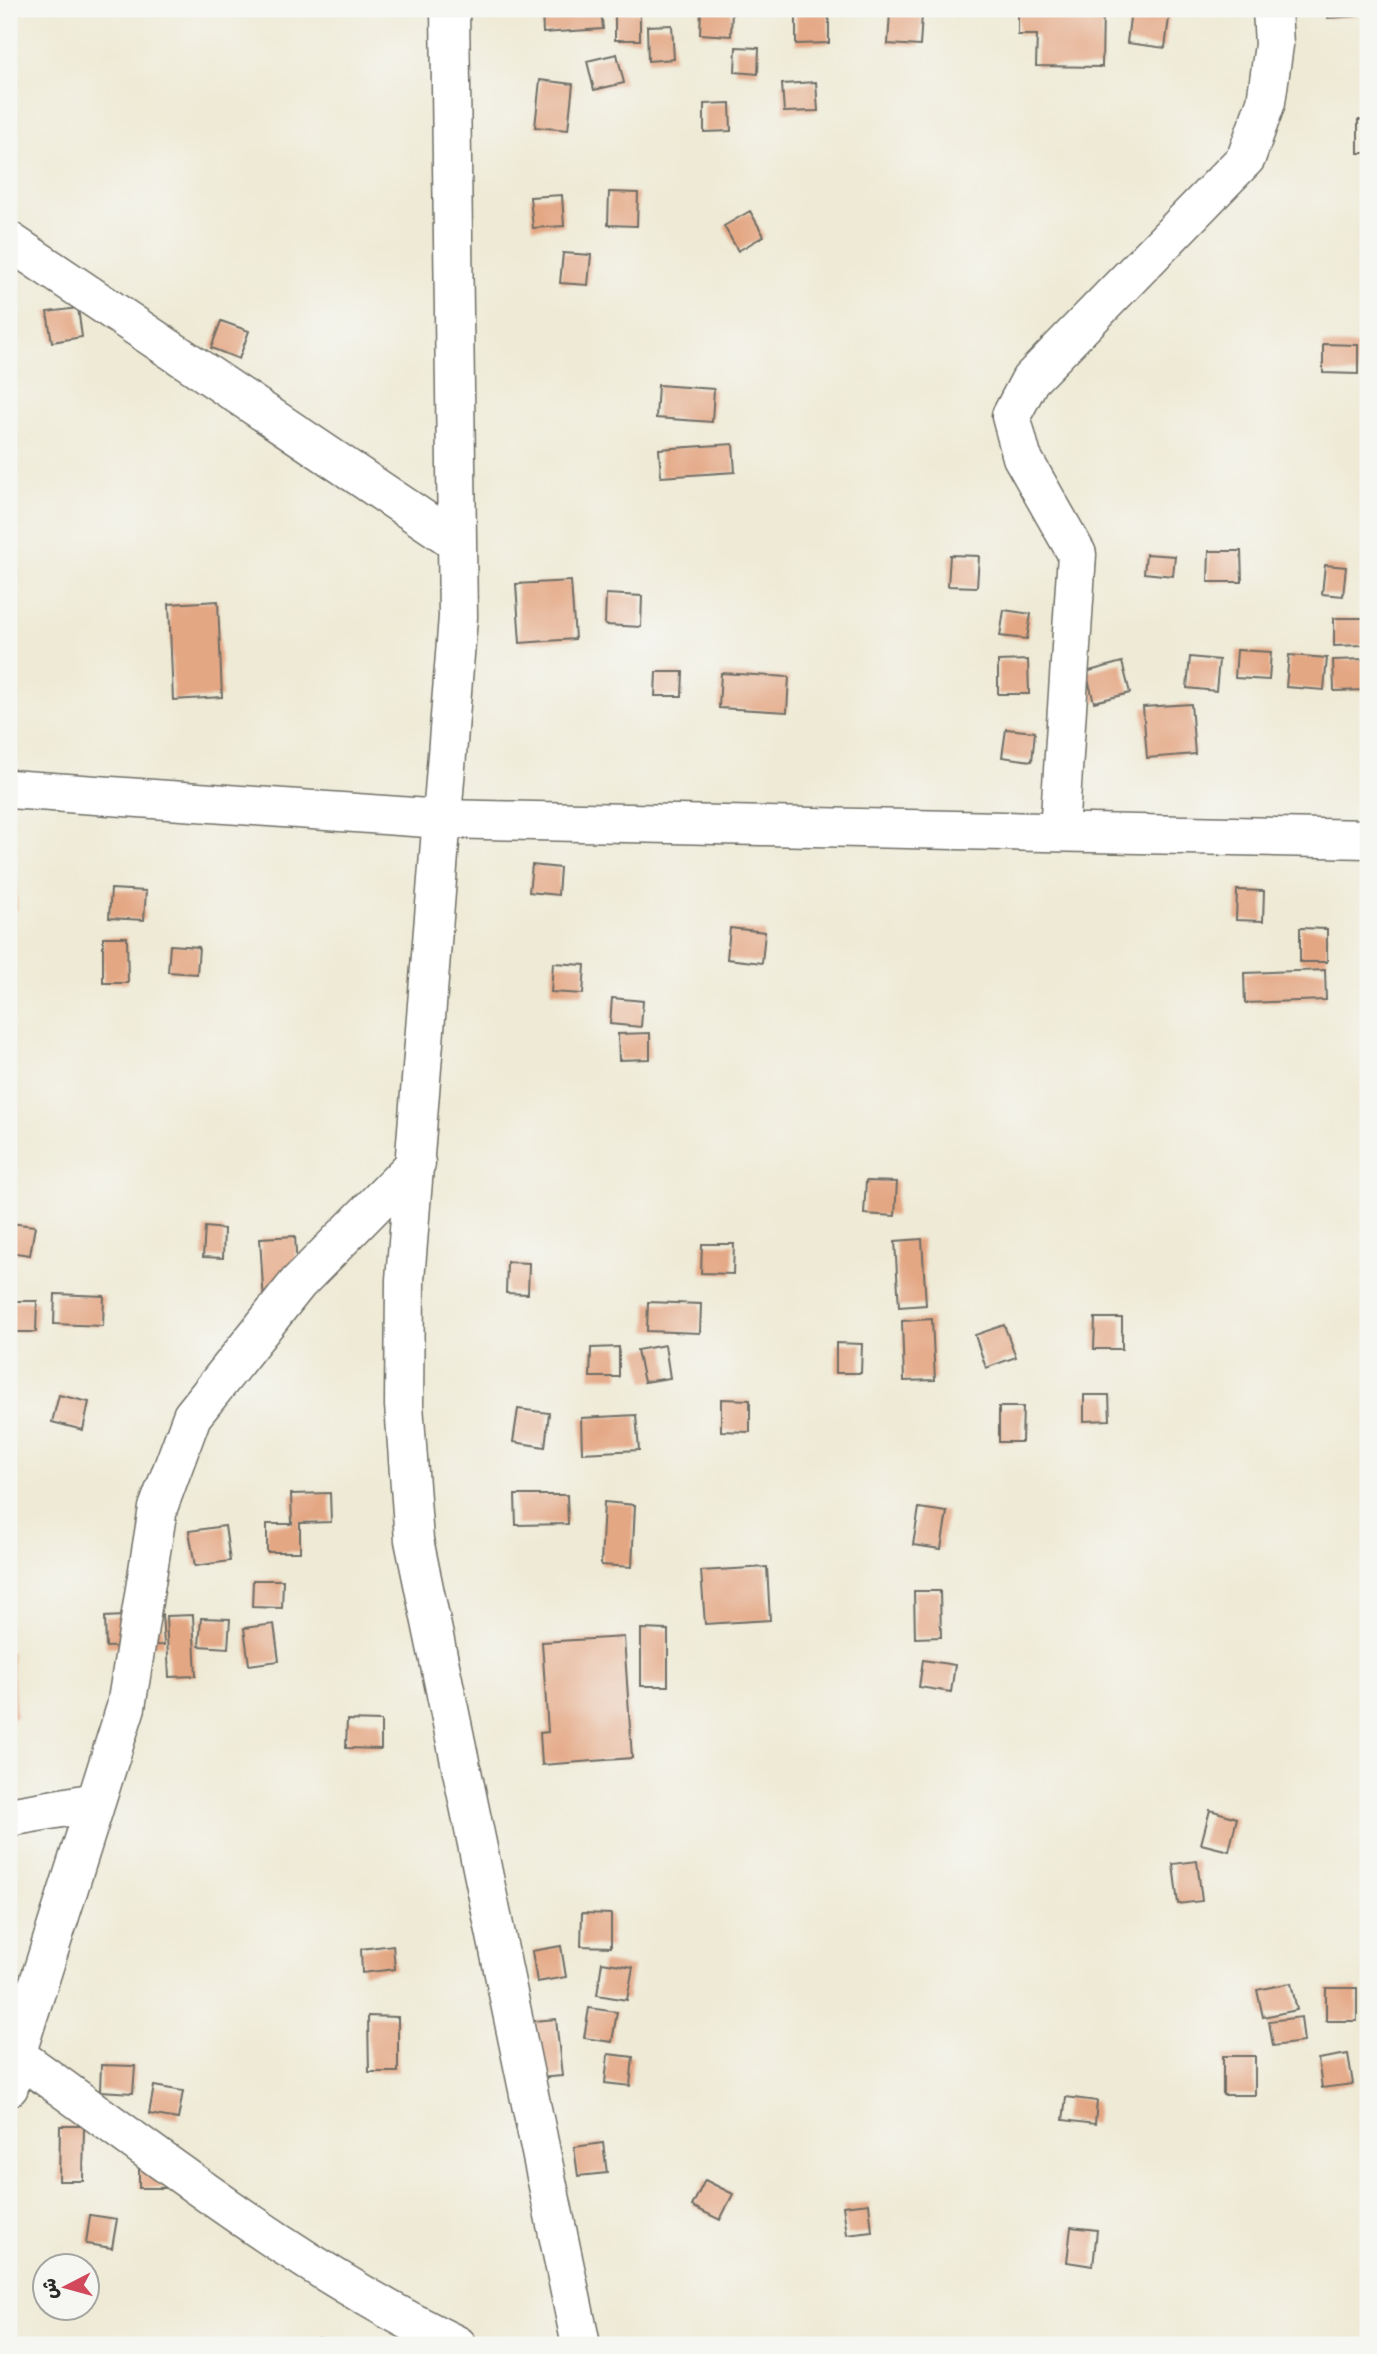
<svg xmlns="http://www.w3.org/2000/svg" width="1377" height="2354" font-family="Sriracha,'Playpen Sans Arabic',sans-serif">
<style>
.building{fill:#e4a784}
.lines{fill:none;stroke-linecap:round;stroke-linejoin:round}
.minor-casing{stroke:#6f6e66;stroke-width:41}
.minor{stroke:#fff;stroke-width:38}
</style>
<rect width="100%" height="100%" fill="#f6f6f2"/>
<filter id="ink" filterUnits="userSpaceOnUse"><feTurbulence type="fractalNoise" baseFrequency=".0143" numOctaves="2"/><feDisplacementMap in="SourceGraphic" scale="14" xChannelSelector="R" yChannelSelector="G"/><feConvolveMatrix kernelMatrix="1 2 1 2 8 2 1 2 1" color-interpolation-filters="sRGB"/></filter>
<filter id="wash" filterUnits="userSpaceOnUse"><feTurbulence type="fractalNoise" baseFrequency=".00686" numOctaves="4" result="noise"/><feDisplacementMap in="SourceGraphic" scale="28" xChannelSelector="R" yChannelSelector="G"/><feGaussianBlur stdDeviation="1.57" result="paint"/><feColorMatrix in="noise" values="0 0 0 0 0 0 0 0 0 0 0 0 0 0 0 0 0 1.4 0 .05"/><feComposite in="paint" operator="in"/></filter>
<g filter="url(#wash)">
<rect width="100%" height="100%" fill="#eeead5"/>
<g id="blocks">
<!-- building -->
<path class="building" d="M542,9H601L603,29L543,33Z
M701,9H732L731,36L700,34Z
M796,9H829V43L796,44Z
M1018,9H1103L1102,67L1036,66L1037,35H1018Z
M1131,9L1170,11L1165,48L1127,43Z
M1328,9H1356L1357,16L1328,18Z
M615,12H640V40H615Z
M890,12L922,14L920,46L888,44Z
M672,25L674,59L648,61L647,26Z
M736,47L759,48L758,74L735,72Z
M617,54L624,83L594,90L587,61Z
M540,80L573,84L568,130L535,127Z
M816,82L818,111L784,112L782,84Z
M730,103L731,131L704,132V104Z
M1358,120H1368V153H1358Z
M609,192L638,193L637,226L608,225Z
M562,195L564,226L533,228L530,197Z
M750,211L764,236L738,251L724,226Z
M563,253L591,255L588,285L560,283Z
M78,308L82,337L52,342L47,312Z
M221,321L249,331L239,359L211,348Z
M1323,344L1358,345V374L1323,373Z
M658,385L714,389L712,422L656,418Z
M733,444L735,472L661,477L659,449Z
M1209,551H1241L1242,582H1208Z
M1146,554L1175,556L1173,576L1144,573Z
M950,555L979,556L977,587L948,586Z
M1325,565L1346,567L1343,596L1322,594Z
M571,581L575,639L520,643L516,584Z
M606,594L642,596L641,627L605,625Z
M218,601L222,697L173,700L169,604Z
M1004,610L1031,614L1027,639L1000,636Z
M1334,618H1364V645L1334,646Z
M1237,650L1271,652L1269,680L1235,678Z
M1289,655L1327,658L1324,690L1286,687Z
M1190,657L1219,660L1216,691L1187,688Z
M1368,659V690L1334,691L1333,660Z
M1028,660L1029,694H998V661Z
M1122,662L1130,693L1094,702L1086,672Z
M656,672H683L682,696H655Z
M721,673L789,677L787,712L719,708Z
M1191,704L1195,754L1147,758L1143,707Z
M1006,729L1035,732L1032,761L1002,757Z
M532,865L560,868L558,895L529,892Z
M16,879L17,910L9,911V880Z
M111,889L146,891L144,920L109,918Z
M1237,890L1264,891L1263,921L1236,920Z
M730,928L765,932L762,963L727,959Z
M1300,928L1327,929V962H1300Z
M103,937H127L128,983H103Z
M170,945L199,947L197,974L168,972Z
M553,963L585,965L583,994L551,992Z
M1325,970L1326,1000L1245,1003L1244,973Z
M612,998L643,1001L641,1027L610,1024Z
M650,1033V1059L619,1060L618,1034Z
M866,1181L897,1182L895,1216L864,1214Z
M10,1223L35,1226L30,1255L9,1252Z
M205,1227L224,1229L223,1258L203,1257Z
M295,1236L299,1301L264,1304L260,1238Z
M922,1239L926,1305L899,1307L895,1241Z
M702,1244H734L733,1274L701,1273Z
M507,1262L529,1263L528,1294L506,1293Z
M55,1294L104,1296L103,1326L54,1324Z
M9,1301H37L36,1332H9Z
M648,1302L701,1304L700,1333L647,1331Z
M1095,1318H1122V1349H1094Z
M932,1319L935,1380L904,1381L902,1321Z
M1004,1325L1016,1357L986,1368L975,1335Z
M836,1343L862,1344L861,1373H836Z
M665,1345L670,1378L644,1382L637,1350Z
M619,1347V1377H590L591,1348Z
M59,1395L89,1402L83,1430L52,1422Z
M1084,1395H1109L1110,1420L1084,1421Z
M721,1399L750,1400V1432L721,1431Z
M999,1407H1023L1022,1442H999Z
M518,1409L549,1413L545,1447L513,1442Z
M636,1415L639,1450L582,1453L581,1418Z
M330,1493L331,1522L300,1523V1552H267V1524H292L291,1494Z
M515,1495H567L568,1524L516,1525Z
M604,1502L635,1505L632,1567L601,1565Z
M919,1508L947,1512L941,1549L913,1545Z
M225,1526L230,1561L195,1566L189,1531Z
M767,1567L770,1620L705,1624L701,1571Z
M253,1580H283L282,1608L252,1607Z
M914,1591H940L941,1637L915,1638Z
M162,1614L164,1645L106,1647L105,1617Z
M193,1615L196,1676L169,1677L166,1616Z
M201,1618L230,1619L228,1648L199,1646Z
M274,1624L279,1661L249,1665L244,1628Z
M641,1629L668,1630V1686H641Z
M624,1637L632,1758L542,1765L540,1733L548,1732L542,1642Z
M11,1651L16,1717L9,1718V1652Z
M923,1660L955,1665L951,1692L919,1687Z
M347,1720L381,1721V1749L346,1748Z
M1210,1810L1237,1818L1229,1851L1201,1844Z
M1197,1861L1202,1901L1178,1904L1173,1864Z
M582,1913L611,1914V1947L581,1946Z
M393,1945L395,1969L362,1973L361,1949Z
M561,1946L566,1977L537,1982L532,1951Z
M602,1962L633,1967L627,2000L597,1995Z
M1291,1983L1297,2010L1263,2017L1257,1990Z
M1326,1988H1357V2021H1326Z
M589,2008L617,2012L612,2042L584,2038Z
M368,2016L398,2017V2072H369Z
M1301,2017L1304,2042L1273,2046L1269,2021Z
M556,2019L562,2076L526,2079L522,2022Z
M608,2054L633,2057L630,2086L605,2083Z
M1348,2054L1353,2084L1322,2088L1318,2059Z
M1223,2056H1255V2095H1223Z
M101,2065L135,2066L133,2093L100,2091Z
M154,2086L183,2091L178,2119L149,2114Z
M1066,2097L1097,2101L1095,2124L1063,2120Z
M60,2126H84L83,2181H59Z
M603,2143L607,2173L578,2176L574,2147Z
M139,2153H165V2188H139Z
M705,2180L733,2194L720,2220L692,2206Z
M869,2203L872,2232L847,2235L843,2206Z
M90,2215L117,2219L112,2248L86,2244Z
M1071,2227L1097,2230L1093,2266L1067,2262Z
M318,2338L354,2344V2345H317Z"/>
</g>
</g>
<g filter="url(#ink)">
<use href="#blocks" fill-opacity="0" stroke="#6f6e66" stroke-width="2"/>
<g class="lines">
<!-- minor casing -->
<g class="minor-casing">
<path id="minor" d="M450,9L458,617L405,1280L404,1405L414,1540L581,2345
M9,241L457,542
M9,789L442,819L1368,839
M1059,832L1077,554L1022,457L1011,416L1030,380L1246,158L1266,102L1274,45L1272,9
M9,1817L96,1802
M16,2055C158,2156 299,2269 457,2345
M9,2087L16,2055L126,1707L158,1508L192,1416L298,1283L416,1163"/>
</g>
<!-- minor -->
<use href="#minor" class="minor"/>
</g>
</g>
<!-- margin -->
<rect width="1377" height="2354" fill="none" stroke="#f6f6f2" stroke-width="35"/>
<!-- north arrow -->
<g transform="translate(66 2287) rotate(264)"><circle r="33" fill="#f6f6f2" stroke="#a5a5a2" stroke-width="2"/>
<path d="M0-5L12 26L0 18L-12 26Z" fill="#d1495b"/>
<text y="-10" font-size="19" font-weight="bold" text-anchor="middle" fill="#2b2b2b">ش</text>
</g>
</svg>
